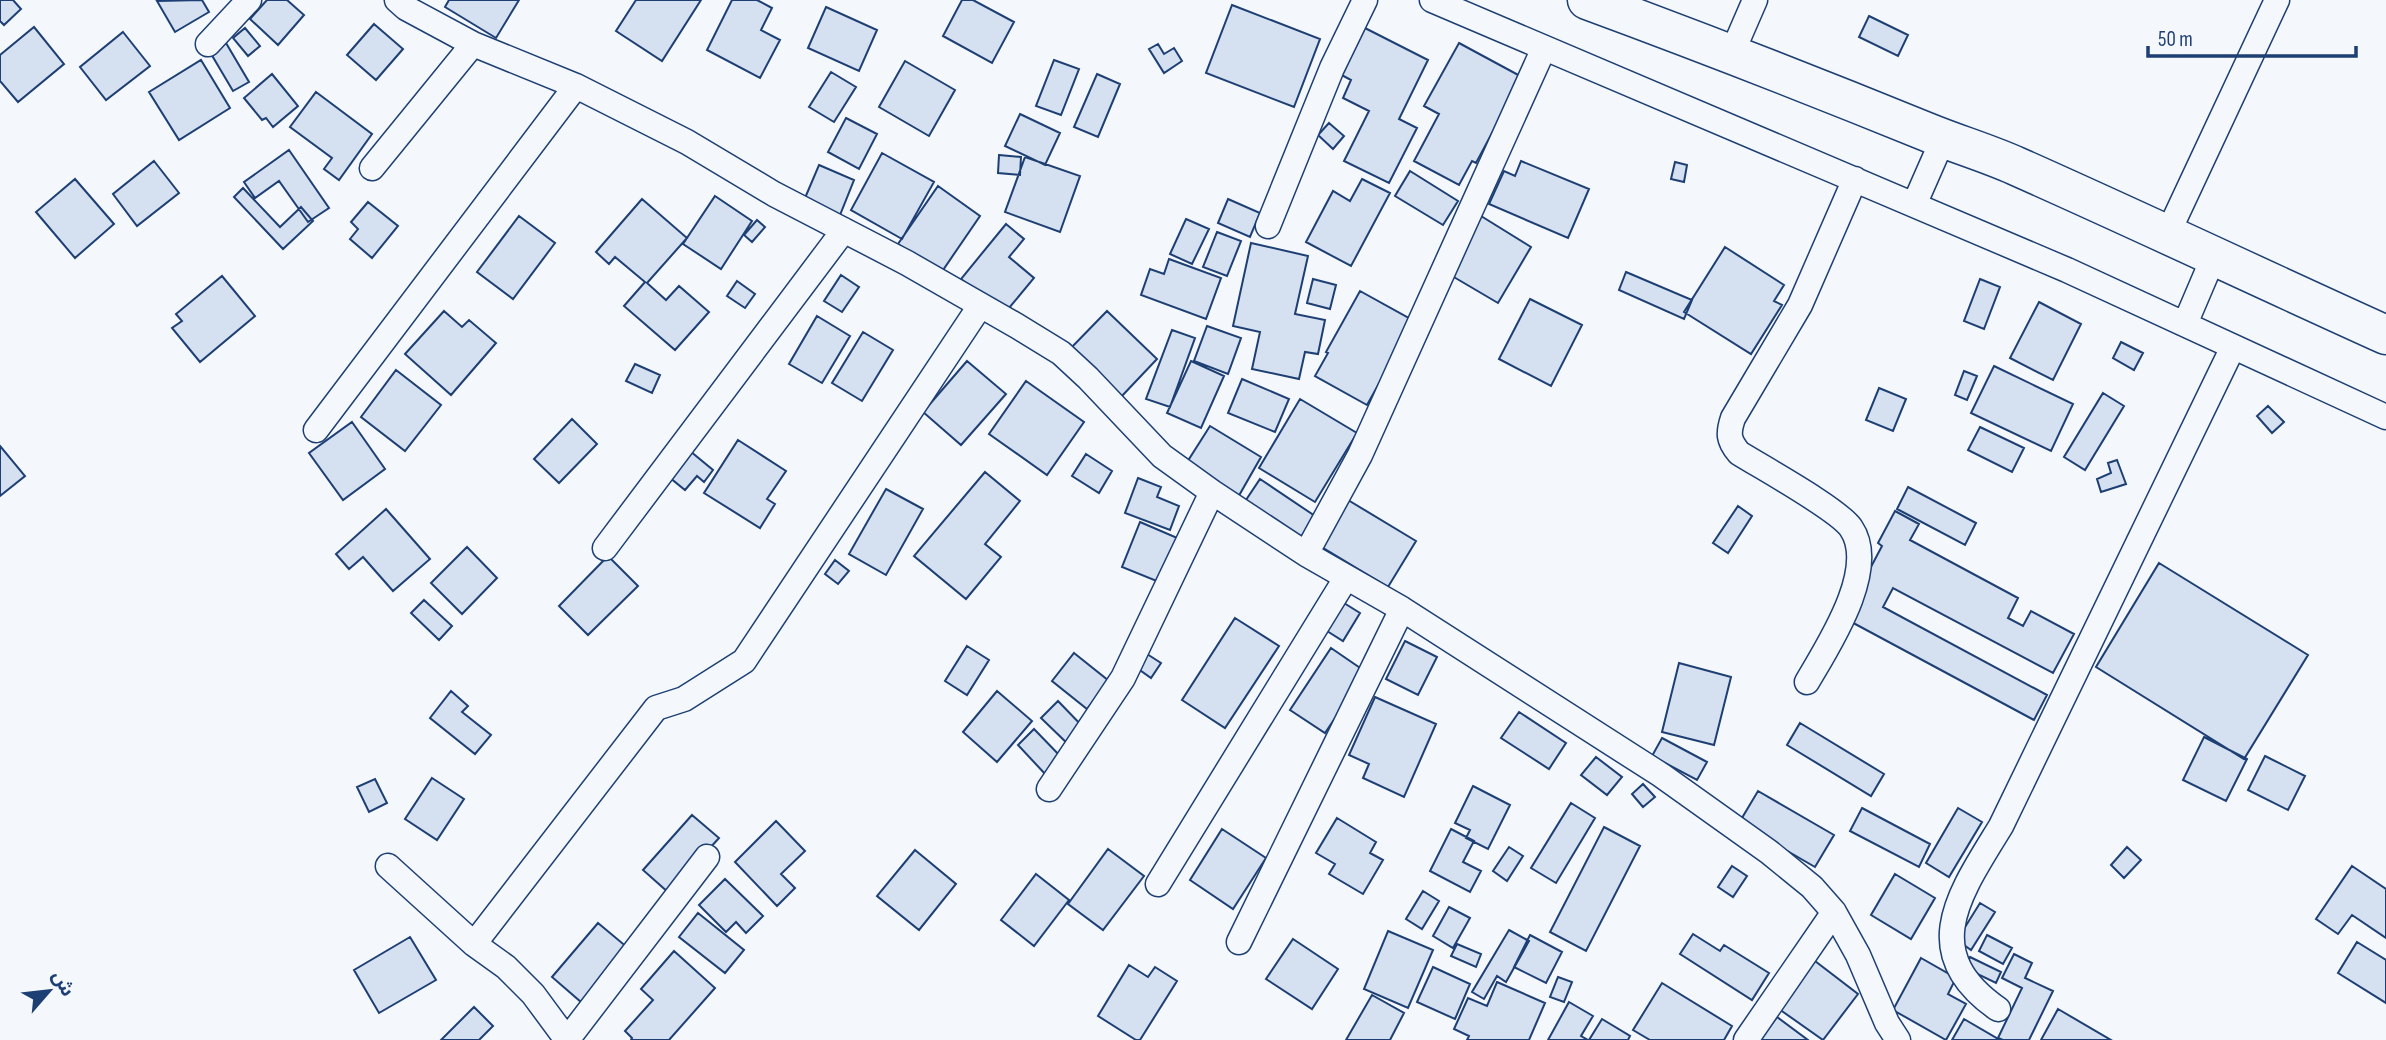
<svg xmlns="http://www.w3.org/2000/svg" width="2386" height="1040" font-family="'Sofia Sans Condensed','Noto Sans Arabic',sans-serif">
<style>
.building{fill:#d5e0f0;stroke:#1d3f73;stroke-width:2}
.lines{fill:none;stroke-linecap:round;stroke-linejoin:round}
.street-casing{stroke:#1d3f73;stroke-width:27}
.primary-casing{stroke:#1d3f73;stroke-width:41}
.street{stroke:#f4f7fb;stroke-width:24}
.primary{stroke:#f4f7fb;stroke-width:38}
</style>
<rect width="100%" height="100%" fill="#f4f7fb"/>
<!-- building -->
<path class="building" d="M0,0H13L21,9L4,25L0,21Z
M202,0L209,12L175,32L157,1Z
M267,0H287L304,15L278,45L250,19Z
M449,0H519L496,38L445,7Z
M636,0H701L662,61L616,31Z
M732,0H757L772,8L761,30L780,40L760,78L707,50Z
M962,0H973L1014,22L992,63L943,36Z
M1232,5L1320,39L1294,107L1206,73Z
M826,7L877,30L859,71L808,48Z
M1869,16L1908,35L1898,56L1859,37Z
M374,24L403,49L376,80L347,55Z
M1359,25L1428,60L1399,119L1417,128L1389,183L1344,161L1369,111L1343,98L1351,80L1336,72Z
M34,27L64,64L18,102L0,81V55Z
M245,28L260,46L248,56L233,38Z
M123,32L150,66L106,100L80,67Z
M226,43L249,82L233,91L210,52Z
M1459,43L1522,77L1476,163L1472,161L1459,185L1414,161L1439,114L1424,106Z
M1158,44L1164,54L1174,48L1182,61L1164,73L1149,49Z
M201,60L230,108L179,140L149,92Z
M1054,60L1079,69L1061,115L1036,106Z
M905,61L955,90L929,136L879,107Z
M831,72L856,87L834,122L809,107Z
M272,74L298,106L273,127L266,118L262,120L244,98Z
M1097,74L1120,84L1098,137L1074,127Z
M316,92L372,134L339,180L324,169L332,158L290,127Z
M1020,114L1060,133L1045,165L1005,146Z
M846,118L877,134L859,169L828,152Z
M1329,123L1344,136L1333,149L1318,135Z
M289,150L329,208L308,222L279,181L255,198L244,182Z
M882,153L934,182L902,239L851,210Z
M999,155L1021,157L1020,175L998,173Z
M1025,157L1080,176L1060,232L1005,212Z
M154,161L179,193L137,226L113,194Z
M1521,161L1589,189L1568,238L1489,204L1504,171L1515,176Z
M1675,162L1687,165L1684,182L1671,179Z
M819,165L854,180L838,220L805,198Z
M1410,171L1458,201L1443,225L1395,196Z
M75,179L114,224L75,258L36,212Z
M1362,179L1390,193L1351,266L1306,242L1333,191L1350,201Z
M938,186L980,216L941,273L898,244Z
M243,188L280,227L301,207L313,221L283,249L234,197Z
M715,196L752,221L721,269L683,244Z
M642,199L687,238L647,283L666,300L679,286L709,312L675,350L624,306L645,282L615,257L609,264L596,252Z
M1228,199L1260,213L1250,237L1218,223Z
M368,202L398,226L372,258L350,239L358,229L351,222Z
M519,216L555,243L513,299L477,272Z
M1481,216L1531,247L1498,303L1447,273Z
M1186,219L1209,229L1192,264L1170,254Z
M757,220L765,227L752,242L744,235Z
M1006,224L1024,239L1009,257L1034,278L1004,314L961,279Z
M1217,232L1241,241L1227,276L1203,267Z
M1251,243L1308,256L1295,314L1325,320L1318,354L1305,352L1299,379L1252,369L1260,332L1233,326Z
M1725,247L1784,285L1774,301L1782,305L1751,354L1684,312Z
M1169,259L1221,278L1206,319L1141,295L1150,269L1164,274Z
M1626,272L1692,300L1684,319L1619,290Z
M841,275L859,287L842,312L824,301Z
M222,276L255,316L200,362L172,328L182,321L176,314Z
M1313,279L1336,285L1330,309L1307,303Z
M1980,279L2000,287L1984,329L1964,321Z
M737,281L755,294L745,308L727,296Z
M1360,291L1414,321L1367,405L1315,376L1328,353L1326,352Z
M1530,299L1582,325L1551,386L1499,359Z
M2039,302L2081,324L2053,380L2010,358Z
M444,311L462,327L469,320L496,343L451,395L405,354Z
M1107,311L1157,359L1120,398L1069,350Z
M817,316L850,336L822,383L789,364Z
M1207,326L1241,338L1228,374L1194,361Z
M1172,330L1195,338L1170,407L1146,399Z
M863,332L893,350L862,401L832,383Z
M2121,342L2143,353L2134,370L2113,358Z
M967,361L1006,394L961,445L923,412Z
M1191,361L1224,376L1201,428L1167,413Z
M635,364L660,375L652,393L626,381Z
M1994,366L2073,404L2051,451L1971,413Z
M396,370L441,405L405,451L361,417Z
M1964,371L1977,376L1967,400L1955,395Z
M1242,379L1289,399L1275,432L1228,413Z
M1026,381L1084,422L1047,475L989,434Z
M1879,388L1906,399L1893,431L1866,420Z
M2103,393L2124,406L2085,470L2064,457Z
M1300,399L1357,433L1315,502L1259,468Z
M2268,406L2284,422L2272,433L2257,416Z
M572,419L597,444L559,483L534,459Z
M352,422L385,469L343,500L309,453Z
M1210,426L1261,457L1237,499L1184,467Z
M1980,427L2024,448L2012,472L1968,450Z
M738,440L786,471L767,499L775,504L760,528L704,493Z
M0,446L25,476L0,496Z
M690,451L713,470L704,482L697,476L685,490L669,477Z
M1086,454L1112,471L1099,493L1072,476Z
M2117,460L2126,484L2101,492L2097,479L2111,473L2108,463Z
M985,472L1020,501L985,544L1001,557L966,599L914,556Z
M1138,478L1161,487L1157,497L1179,506L1170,530L1125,513Z
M1260,479L1315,516L1297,543L1242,506Z
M1908,487L1976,523L1965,545L1897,509Z
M886,489L923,509L886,575L849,554Z
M1348,500L1416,541L1388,587L1320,546Z
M1738,506L1752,516L1728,553L1713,543Z
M386,509L430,559L393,591L363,557L349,569L336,554Z
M1895,511L1919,524L1910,540L2018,598L2008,618L2023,626L2031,611L2074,634L2053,673L1893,588L1883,607L2047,695L2034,720L1844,618L1882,546L1878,543Z
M1140,522L1182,540L1164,584L1122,567Z
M467,547L497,578L462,614L431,583Z
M608,556L638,586L588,635L559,606Z
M835,560L849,571L838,584L825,574Z
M2159,563L2308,655L2244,759L2096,667Z
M424,600L452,626L439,640L411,613Z
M1344,603L1360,613L1343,641L1327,631Z
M1235,618L1279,646L1225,728L1182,700Z
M1405,641L1437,657L1418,695L1386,679Z
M967,646L989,660L967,695L945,681Z
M1331,648L1366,672L1325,733L1290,710Z
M1074,653L1109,681L1087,709L1052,681Z
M1147,654L1161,663L1151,678L1137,668Z
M1679,663L1731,677L1714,745L1662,732Z
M451,691L468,706L462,712L491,735L475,754L430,718Z
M997,691L1032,721L997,762L963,732Z
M1375,697L1436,724L1404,797L1363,778L1369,764L1349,755Z
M1058,701L1086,730L1070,746L1041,718Z
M1519,712L1566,743L1549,769L1501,738Z
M1800,723L1884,774L1871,796L1787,745Z
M1034,729L1064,760L1047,776L1018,745Z
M2204,737L2247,759L2226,801L2183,780Z
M1662,738L1707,762L1697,780L1652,756Z
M2265,756L2305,776L2288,810L2248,790Z
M1596,757L1622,777L1607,795L1581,775Z
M432,778L464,799L437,840L405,819Z
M375,779L387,803L369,812L357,787Z
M1643,784L1655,797L1643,807L1632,794Z
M1473,786L1510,805L1488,849L1466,838L1470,830L1455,823Z
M1758,791L1834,835L1815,867L1739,823Z
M1571,803L1595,818L1556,883L1531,868Z
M1862,808L1930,844L1919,867L1850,831Z
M1958,808L1982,822L1949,877L1926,863Z
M692,815L719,838L669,893L643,870Z
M1337,818L1376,842L1370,853L1383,860L1363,894L1329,874L1335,864L1316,853Z
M776,821L805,851L781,874L795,888L777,906L735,862Z
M1604,827L1640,846L1586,951L1550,932Z
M1222,829L1266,858L1233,909L1190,880Z
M1451,829L1474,841L1463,862L1481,871L1470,892L1430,871Z
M1509,847L1523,856L1507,881L1493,871Z
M2127,847L2141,860L2124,878L2111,865Z
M1108,849L1144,876L1103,930L1068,904Z
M915,850L956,884L919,930L877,896Z
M1732,866L1747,876L1733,897L1718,887Z
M2352,866L2386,889V938L2352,915L2338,934L2316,919Z
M1036,874L1069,900L1034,946L1001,920Z
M1895,874L1935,898L1911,939L1871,915Z
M725,879L763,916L746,933L736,922L726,932L699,905Z
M1423,891L1439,901L1422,929L1406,919Z
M1980,903L1995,912L1971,950L1957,940Z
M1449,907L1470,918L1453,948L1433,936Z
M698,913L744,950L725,973L679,937Z
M598,923L628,948L581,1002L552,977Z
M1509,930L1529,941L1506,982L1497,976L1484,999L1472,992Z
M1388,931L1433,950L1408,1008L1364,989Z
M1693,934L1720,951L1724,945L1769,973L1752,1000L1680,954Z
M1530,935L1562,952L1546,983L1514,967Z
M1987,935L2012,948L2003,964L1979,951Z
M410,937L436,980L379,1013L354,970Z
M1293,939L1338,969L1312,1009L1266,979Z
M2357,942L2386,960V1003L2338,973Z
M1457,944L1481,954L1476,967L1451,956Z
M674,951L715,988L669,1040H631L632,1038L625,1031L653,1000L641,989Z
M2014,954L2032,963L2025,978L2053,991L2029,1040H2003L1998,1038L2022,988L2002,978Z
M1970,957L2001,972L1996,983L1965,968Z
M1921,958L1956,978L1948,994L1966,1004L1946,1040L1893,1010Z
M1815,961L1858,994L1823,1040L1779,1009Z
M1129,965L1148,977L1155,967L1177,981L1140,1040H1136L1098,1016Z
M1433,967L1470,984L1455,1019L1417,1002Z
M1558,977L1572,982L1564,1002L1550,997Z
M1497,982L1545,1003L1529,1040H1467L1469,1036L1454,1029L1468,998L1487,1006Z
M1662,983L1732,1026L1724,1040H1650L1633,1030Z
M1372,995L1404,1013L1390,1040H1346Z
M1569,1002L1593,1016L1581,1036L1588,1040H1548Z
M474,1007L493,1026L479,1040H441Z
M2058,1009L2111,1040H2041Z
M1777,1017L1808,1040H1760Z
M1602,1019L1630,1036L1628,1040H1589Z
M1964,1019L2000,1040H1952Z"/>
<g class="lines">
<!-- street casing -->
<g class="street-casing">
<path id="street" d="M397,0L406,8L473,44L576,86L687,142L774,194L907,263L1017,326L1061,353L1088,378L1162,456L1212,492L1306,554L1402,609L1661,775L1769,852L1812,887L1834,912L1858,955L1887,1023L1898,1040
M1432,0L2067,270L2386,417
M208,44L249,0
M1732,53L1755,0
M372,168L473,44
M1914,205L1943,139
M1268,226L1332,68L1365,0
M2168,233L2277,0
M2185,324L2214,256
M316,430L576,86
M605,548L844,230
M1306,554L1360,455L1544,48
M1807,682C1828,646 1879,569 1851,528C1838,509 1763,468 1739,453C1728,440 1728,433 1733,418L1800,305L1855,179
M1049,789L1123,678L1212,492
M388,866L474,944L506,967L533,994L567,1040
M1158,884L1346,578
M1239,942L1402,609
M474,944L656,708L684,699L744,661L980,306
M1998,1009C1916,952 1960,893 2001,826L2233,347
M567,1040L707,857
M1746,1040L1834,912"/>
</g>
<!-- primary casing -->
<g class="primary-casing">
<path id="primary" d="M1587,0C1701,42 1814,86 1927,132C1956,144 1987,153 2016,166C2140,221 2262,279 2386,335"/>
</g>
<!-- street -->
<use href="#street" class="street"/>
<!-- primary -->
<use href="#primary" class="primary"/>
</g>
<!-- north arrow -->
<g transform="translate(49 991) rotate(62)" stroke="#f4f7fb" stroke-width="5" paint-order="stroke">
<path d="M0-5L12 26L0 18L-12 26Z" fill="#1d3f73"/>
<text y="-10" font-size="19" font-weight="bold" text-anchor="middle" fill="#1d3f73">ش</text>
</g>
<!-- scale -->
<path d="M2148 46v10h208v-10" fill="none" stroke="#1d3f73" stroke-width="3.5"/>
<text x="2158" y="46" font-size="21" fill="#1d3f73" stroke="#f4f7fb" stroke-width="5" paint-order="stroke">50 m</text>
</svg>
